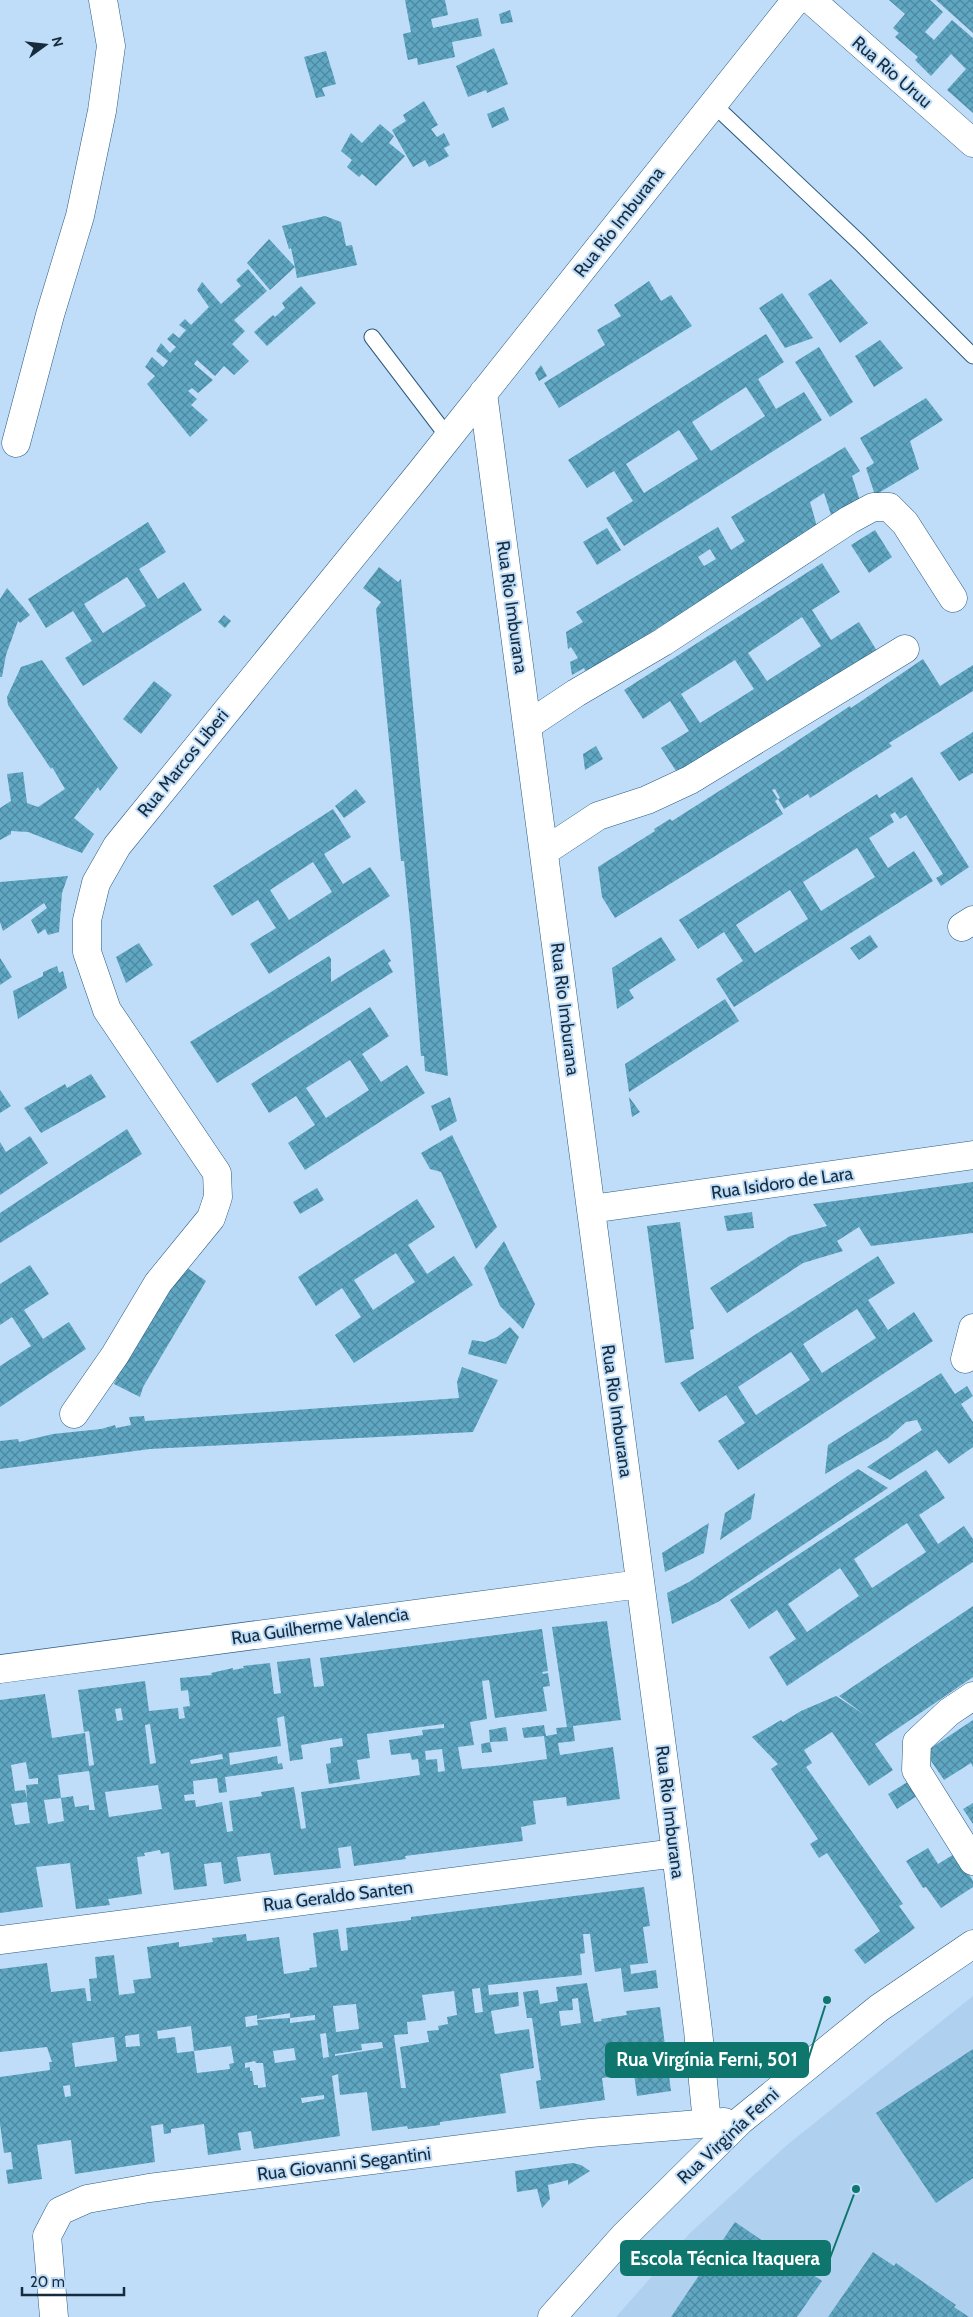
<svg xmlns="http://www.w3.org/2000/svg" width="973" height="2317" font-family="Cabin,sans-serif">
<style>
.built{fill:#afd0ee}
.building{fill:url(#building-cross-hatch);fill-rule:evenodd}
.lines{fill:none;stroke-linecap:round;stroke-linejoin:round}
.service-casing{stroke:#2b5b81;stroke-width:17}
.minor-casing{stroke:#2b5b81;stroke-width:29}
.tertiary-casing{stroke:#2b5b81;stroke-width:29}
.service{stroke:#fff;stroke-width:15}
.minor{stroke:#fff;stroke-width:28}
.tertiary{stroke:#fff;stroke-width:28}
.labels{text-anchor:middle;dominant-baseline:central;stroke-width:4;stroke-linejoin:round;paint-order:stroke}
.street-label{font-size:18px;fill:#162b3c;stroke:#bfddf8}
.leader{fill:none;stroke:#0f766e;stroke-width:2}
.callout-dot{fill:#0f766e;stroke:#bfddf8;stroke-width:2}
.callout{fill:#0f766e;stroke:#0f766e;stroke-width:2}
.callout-label{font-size:19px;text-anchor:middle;font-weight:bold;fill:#fff}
</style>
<defs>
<pattern id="building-cross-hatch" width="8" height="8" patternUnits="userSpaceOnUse" patternTransform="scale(1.25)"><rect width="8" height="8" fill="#5fa7c2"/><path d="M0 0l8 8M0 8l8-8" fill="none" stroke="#4d889f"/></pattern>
</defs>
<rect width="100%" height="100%" fill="#bfddf8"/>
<!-- built -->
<path class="built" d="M973,1996V2317H616L690,2233L787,2145Z"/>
<!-- building -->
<path class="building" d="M405,0H445L448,15L431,19L433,28L478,18L482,36L452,42L455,57L418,65L417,58L408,60L407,56L403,34L411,32Z
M889,0H930L943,12L925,32L934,40L952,20L973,38V113L947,90L966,69L951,54L931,76L915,60L918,57L895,37L899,33L893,28L905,14Z
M936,0H973V33Z
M510,10L513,22L501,24L499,14Z
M494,48L508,84L487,93L486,90L468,97L456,66Z
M326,51L336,84L322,88L325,96L316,98L304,57Z
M424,101L438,125L431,129L437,137L444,133L450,145L444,148L449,156L429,167L425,160L413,167L392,130L406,121L403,115Z
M504,107L509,120L492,128L487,114Z
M380,124L394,136L389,143L405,156L376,186L362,174L359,177L347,167L352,160L341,151L351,133L362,143Z
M325,216L341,222L346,246L352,245L357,265L297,278L295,267L270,290L247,263L269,239L295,267L291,248L289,249L282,226Z
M248,269L267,291L234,320L245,331L232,344L249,361L234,375L224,366L215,376L197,360L194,364L213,380L198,393L192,388L188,391L197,399L191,405L208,420L190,437L147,384L155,376L145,367L152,357L163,367L168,361L156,351L161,343L170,353L176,347L167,339L173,333L179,338L186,330L179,325L185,319L191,325L209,307L197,290L202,282L221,304L241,286L236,280Z
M831,279L868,323L840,343L808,294Z
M649,281L661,301L671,295L692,326L559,408L544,383L605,345L597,330L621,316L614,305Z
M301,286L316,303L267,346L254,332L273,315L275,317L285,308L282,303Z
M782,293L813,338L785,348L759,308Z
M766,334L784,362L758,379L776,409L804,392L822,420L624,546L606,518L633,501L614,471L587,488L568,460ZM746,387L765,416L711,451L692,422ZM679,430L698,459L644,493L626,464Z
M880,340L903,368L874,387L855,356Z
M819,347L853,402L830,417L795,362Z
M541,365L547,376L539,381L535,373Z
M926,398L943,420L910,441L919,469L875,495L866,468L874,463L860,438Z
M845,447L860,471L852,476L861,504L833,521L824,493L810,502L818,530L586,672L584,668L572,675L570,662L578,658L571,647L568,649L566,632L583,622L576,612L718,527L731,550L745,541L731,517ZM710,549L716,559L704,566L698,557Z
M148,522L166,552L139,569L158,599L184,582L202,610L83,686L65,658L92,641L73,611L46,628L28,599ZM127,577L146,606L103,633L84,604Z
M607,528L621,550L597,565L583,542Z
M875,530L892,557L869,573L851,545Z
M822,563L840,592L812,610L831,640L859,622L877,651L680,777L661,748L689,731L670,701L643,719L624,690ZM802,617L821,646L767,681L748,653ZM735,660L754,689L700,723L681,694Z
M379,567L398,582L401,579L448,1076L425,1071L424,1056H421L411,932L404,861H401L376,609L381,602L363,588Z
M7,588L30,615L20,623L18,621L6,655L2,677H0V599Z
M224,615L231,621L225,628L218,622Z
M923,659L940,686L973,665V691L889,743L892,746L810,798L808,794L784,809L778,799L780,798L775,789L772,790L778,799L775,801L783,814L615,918L602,897L598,867L655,831L654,829L670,819L672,821L779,753L850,706L851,708Z
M42,660L118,768L100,791L98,787L74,818L94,834L82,853L28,832L11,831V834L0,840V808L11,801L7,774L23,772L27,803L38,807L65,789L52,767L51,769L8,705L7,697L21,667Z
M154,681L172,695L141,734L123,719Z
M973,732V773L959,781L940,753Z
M596,746L603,759L585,770L583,754Z
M912,777L969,867L941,886L936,878L943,874L906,815L900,819L895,812L890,815L894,822L869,838L888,868L914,851L933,881L734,1007L716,979L743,961L724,932L698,949L679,920L877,794L879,798ZM857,848L875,877L821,911L803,882ZM790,890L808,919L755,953L736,925Z
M356,789L366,802L344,818L335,806Z
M333,809L351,837L324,854L343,884L370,867L390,896L269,974L250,944L276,928L258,900L232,916L213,886ZM313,862L332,892L289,920L270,890Z
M68,876L62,893L59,932L48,935L45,929L38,934L31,920L47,908L44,903L3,931L0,922V882Z
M870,935L878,947L859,960L850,948Z
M661,937L676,960L629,990L634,998L617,1009L612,968Z
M139,943L153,965L126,983L116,957Z
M384,949L391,961L388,963L393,972L217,1083L190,1042L329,956L331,959V982Z
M0,958L12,977L0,985Z
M57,966L59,973L63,971L67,988L18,1019L13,991L43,976V972Z
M725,999L739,1021L629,1092L625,1064Z
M370,1007L389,1036L362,1054L381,1082L407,1065L425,1093L305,1170L288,1143L315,1125L296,1096L269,1113L251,1084ZM350,1060L369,1090L326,1118L306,1088Z
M91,1074L106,1097L41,1133L24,1108L65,1084L67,1088Z
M0,1090L11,1106L0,1113Z
M450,1097L457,1121L440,1131L431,1106Z
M629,1097L640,1112L632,1117Z
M127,1129L142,1154L0,1243V1213Z
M452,1135L497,1227L476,1249L441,1172L430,1169L421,1153Z
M30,1136L48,1163L0,1195V1142L6,1152Z
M973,1182V1233L871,1246L859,1227L837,1241L843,1251L803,1263L727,1313L710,1288L790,1236L827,1226L813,1204Z
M317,1188L324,1200L300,1214L293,1202Z
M417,1199L435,1227L408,1245L427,1274L454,1256L473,1285L354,1363L335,1335L361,1317L342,1288L316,1306L298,1277ZM396,1253L415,1282L373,1310L354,1280Z
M752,1212L754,1228L727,1231L724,1216Z
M680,1222L694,1329L690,1330L694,1359L665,1363L647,1226Z
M504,1241L535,1304L523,1329L500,1306L484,1268Z
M878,1256L895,1283L868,1300L888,1330L914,1312L933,1341L738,1470L718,1441L745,1423L726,1395L699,1412L680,1383ZM857,1309L876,1338L822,1373L803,1344ZM791,1352L810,1380L756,1415L738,1387Z
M30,1265L49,1294L24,1310L43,1339L69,1322L86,1349L0,1407V1366L31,1346L12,1317L0,1325V1284Z
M183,1265L206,1281L143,1387L140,1397L114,1384L128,1353Z
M510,1327L519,1337L506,1364L468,1354L472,1340L485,1342L497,1337Z
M462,1367L498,1380L473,1432L150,1449L0,1469V1441L18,1439L19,1442L53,1434L101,1429L115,1425L116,1428L131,1425L129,1417L144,1416L145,1421L459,1398L457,1382Z
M941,1373L955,1394L967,1386L973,1396L961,1404L973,1422V1447L949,1464L937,1450L890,1480L867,1467L922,1430L917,1420L906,1422L888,1438L825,1474L828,1445Z
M858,1469L888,1488L718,1602L672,1624L667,1593L689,1582Z
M926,1470L945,1498L919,1515L938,1544L964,1526L973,1539V1562L787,1686L769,1657L796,1639L777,1610L749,1629L730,1600ZM907,1523L926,1552L872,1588L854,1559ZM840,1568L859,1596L807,1632L788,1604Z
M755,1493L751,1519L720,1540L725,1513Z
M709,1523L704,1553L665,1572L662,1553Z
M973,1606V1677L875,1744L893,1770L869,1786L832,1732L804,1750L812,1763L806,1767L903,1904L899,1906L915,1928L865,1964L854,1950L880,1931L827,1853L819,1858L810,1844L818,1839L771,1769L778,1764L752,1737L781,1720L783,1722L801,1711L836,1696L865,1715L839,1696Z
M607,1621L621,1720L573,1726L575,1741L558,1743L560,1755L613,1747L620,1799L567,1806L566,1797L533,1801L536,1824L521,1827L523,1841L405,1856L406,1859L354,1866L351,1846L338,1848L341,1868L274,1875L270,1853L237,1857L241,1881L224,1884L221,1862L204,1864L207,1886L174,1890L169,1852L161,1854L160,1850L144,1853L145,1856L137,1857L142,1894L108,1899L110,1905L76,1909L70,1863L36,1867L43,1907L0,1913V1700L45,1694L52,1738L85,1733L89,1766L94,1765L89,1731L84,1732L78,1690L145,1681L149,1711L178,1708L179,1719L185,1718L183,1707L190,1706L188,1690L181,1691L180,1678L212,1675L211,1673L233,1668V1670L244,1668L243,1666L270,1663L274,1694L281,1693L277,1662L310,1658L314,1687L324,1686L320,1658L542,1629L548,1671L542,1672L543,1674L548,1673L550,1686L543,1687L547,1711L495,1718L489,1680L482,1681L487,1719L470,1722L474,1745L458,1747L462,1769L494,1766L547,1759L544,1736L524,1738L522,1728L544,1725L546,1736L557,1734L556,1728L567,1727L552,1627ZM121,1708L123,1720L117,1721L115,1709ZM284,1716L290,1761L303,1759L301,1745L342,1738L343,1746L330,1748L331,1763L326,1764L329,1784L360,1779L357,1760L370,1758L367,1734L444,1724V1728L422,1730L423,1735L389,1740L391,1755L410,1753L412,1760L418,1759L420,1775L301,1792L306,1828L301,1829L294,1787L261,1792L262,1796L229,1801L233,1831L227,1832L222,1802L196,1807L195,1800L185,1801L184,1795L194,1794L193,1781L217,1778L219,1793L227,1792L225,1777L283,1769L282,1763L278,1764L277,1756L230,1765L229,1753L281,1746L277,1718ZM150,1724L156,1763L150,1764L145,1725ZM442,1749L445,1771L438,1772L437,1759L426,1760L425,1751ZM222,1754L223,1759L191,1764L190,1760ZM26,1762L29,1779L38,1778V1784L26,1785L27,1799L25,1790L15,1791L11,1765ZM89,1771L95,1810H89V1805L75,1807L73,1796L61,1798L64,1821L48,1824L44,1800L61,1798L58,1775ZM158,1785L162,1809L109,1817L105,1792ZM27,1802L30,1823L15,1825L11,1804Z
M973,1720V1767L971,1763L944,1780L925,1752Z
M506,1727L508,1741L490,1742L492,1752L482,1753L481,1744L490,1742L489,1730Z
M914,1778L923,1792L897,1809L888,1794Z
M973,1803V1824L963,1809Z
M928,1848L938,1864L956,1853L973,1881V1887L941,1908L926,1887L923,1888L906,1861Z
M644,1887L650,1926L643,1927L648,1963L630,1965L631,1974L656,1970L658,1988L624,1992L621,1968L595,1972L590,1934H583L585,1953L580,1954L582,1975L488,1985L489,1995L518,1992L519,2006L491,2011L495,2034L529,2029L534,2068L500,2074L506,2113L440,2122V2125L408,2129L407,2126L372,2131L367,2092L340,2095L338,2074L332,2076L340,2136L254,2149L251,2131L238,2133L241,2150L208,2155L204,2124L171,2129V2133L164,2134L163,2124L151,2126L155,2162L75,2174L71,2140L37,2145L42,2179L8,2184L6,2170L13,2169L11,2152L4,2153L0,2124V2077L50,2070L49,2062H52L47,2047L0,2052V1969L47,1963L51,1992L85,1988L87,2001H91L89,1979L97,1978L95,1957L114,1955L119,1995L135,1993L133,1980L151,1978L147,1947L179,1942V1947L213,1942L212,1938L246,1934L247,1941L279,1937L284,1974L310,1970L309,1968L317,1967L313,1933L338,1929L341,1951L348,1950L346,1928L411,1920V1917ZM480,1988L483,2012L475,2013L472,1989ZM454,1991L457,2015L447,2017L448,2024L438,2026L439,2030L427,2031L429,2042L400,2047L406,2088H401L394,2035L408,2034L407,2022L426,2020L422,1995ZM356,2004L359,2029L336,2032L333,2006ZM290,2013V2018L257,2020L258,2025L246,2027L245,2017L257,2015V2019ZM315,2015V2020L290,2023V2018ZM191,2026L194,2051L177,2053L175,2037L158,2039L157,2031ZM326,2033L329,2057L323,2058L320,2034ZM139,2034L140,2046L126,2047L125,2036ZM114,2037L117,2061L75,2067L72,2043ZM382,2042L383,2048L335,2056V2054L362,2050L361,2044ZM231,2046L234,2063L229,2064L230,2069L197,2073L194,2051ZM294,2048L296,2060L275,2063L273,2051ZM255,2061L256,2063H263L266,2087L258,2088V2085H254L252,2071H250V2067L245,2068V2063ZM70,2085L71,2096L65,2097L63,2086ZM324,2095V2099L302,2103L301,2098Z
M587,1983L594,2022L602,2021L601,2019L627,2015L626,2011L660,2007L671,2091L637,2096L634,2074L602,2078L605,2100L540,2109L536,2081L541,2080L532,2018H527L523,1992L538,1990L540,2004L558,2001L556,1987ZM578,1998L581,2023L561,2026L559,2011L573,2010L572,1999Z
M973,2049V2178L936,2203L876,2113Z
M573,2163L581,2165L590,2171L568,2185V2180L548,2185L550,2199L542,2208L537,2189L517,2192L515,2171Z
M735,2222L822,2281L797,2317H671Z
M873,2252L894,2266L896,2263L956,2305L954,2307L969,2317H828Z"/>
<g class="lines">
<!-- service casing -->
<g class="service-casing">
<path id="service" d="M713,104L860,243L973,356
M372,337L448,437"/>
</g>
<!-- minor casing -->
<g class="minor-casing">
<path id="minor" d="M811,0L973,143
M483,393L676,1853L698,2030L707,2123
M16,443L50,315L80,216L102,111L111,46L103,0
M528,725L576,693L663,642L849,520L873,507H889L905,523L953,598
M545,851L598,816L647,800L690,780L905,649
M962,927L973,920
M591,1209L973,1155
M965,1359L973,1328
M74,1414L115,1355L158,1283L211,1218L218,1197L217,1173L107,1010L87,952V920L96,883L117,846L420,473L796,0
M0,1669L640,1584
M973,1696L949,1712L917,1742L916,1770L973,1861
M0,1940L676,1853
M54,2317L47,2236L60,2211L87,2199L149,2188L590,2133L724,2122"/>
</g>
<!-- tertiary casing -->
<g class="tertiary-casing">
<path id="tertiary" d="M552,2317L623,2237L740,2121L879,2008L973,1944"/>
</g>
<!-- service -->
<use href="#service" class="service"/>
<!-- minor -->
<use href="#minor" class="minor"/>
<!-- tertiary -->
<use href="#tertiary" class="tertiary"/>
</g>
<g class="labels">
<!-- street labels -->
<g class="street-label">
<text transform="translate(892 72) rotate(41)">Rua Rio Uruu</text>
<text transform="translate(619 222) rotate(-52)">Rua Rio Imburana</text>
<text transform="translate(512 607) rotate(82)">Rua Rio Imburana</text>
<text transform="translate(183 763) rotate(-51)">Rua Marcos Liberi</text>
<text transform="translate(565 1009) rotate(83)">Rua Rio Imburana</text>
<text transform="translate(782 1183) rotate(-8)">Rua Isidoro de Lara</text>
<text transform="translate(617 1411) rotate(82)">Rua Rio Imburana</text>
<text transform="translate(320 1626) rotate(-8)">Rua Guilherme Valencia</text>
<text transform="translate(670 1812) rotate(83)">Rua Rio Imburana</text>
<text transform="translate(338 1896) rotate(-7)">Rua Geraldo Santen</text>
<text transform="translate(728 2136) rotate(-43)">Rua Virginía Ferni</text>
<text transform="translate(344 2164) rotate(-7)">Rua Giovanni Segantini</text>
</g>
</g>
<!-- callouts -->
<path class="leader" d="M827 2000L808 2060M856 2189L830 2258"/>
<g class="callout-dot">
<circle cx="827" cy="2000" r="5"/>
<circle cx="856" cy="2189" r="5"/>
</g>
<g class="callout">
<rect x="606" y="2043" width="202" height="34" rx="5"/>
<rect x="621" y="2241" width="209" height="34" rx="5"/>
</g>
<g class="callout-label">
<text x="707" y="2066">Rua Virgínia Ferni, 501</text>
<text x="725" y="2265">Escola Técnica Itaquera</text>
</g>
<!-- north arrow -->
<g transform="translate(45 45) rotate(75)" stroke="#bfddf8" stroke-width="4" paint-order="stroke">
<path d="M0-4L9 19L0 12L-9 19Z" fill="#162b3c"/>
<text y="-8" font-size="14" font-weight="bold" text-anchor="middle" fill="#162b3c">N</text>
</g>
<!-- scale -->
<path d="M22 2287v8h102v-8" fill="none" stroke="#162b3c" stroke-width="2.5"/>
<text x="30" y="2287" font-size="15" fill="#162b3c" stroke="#bfddf8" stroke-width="4" paint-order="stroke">20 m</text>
</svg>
